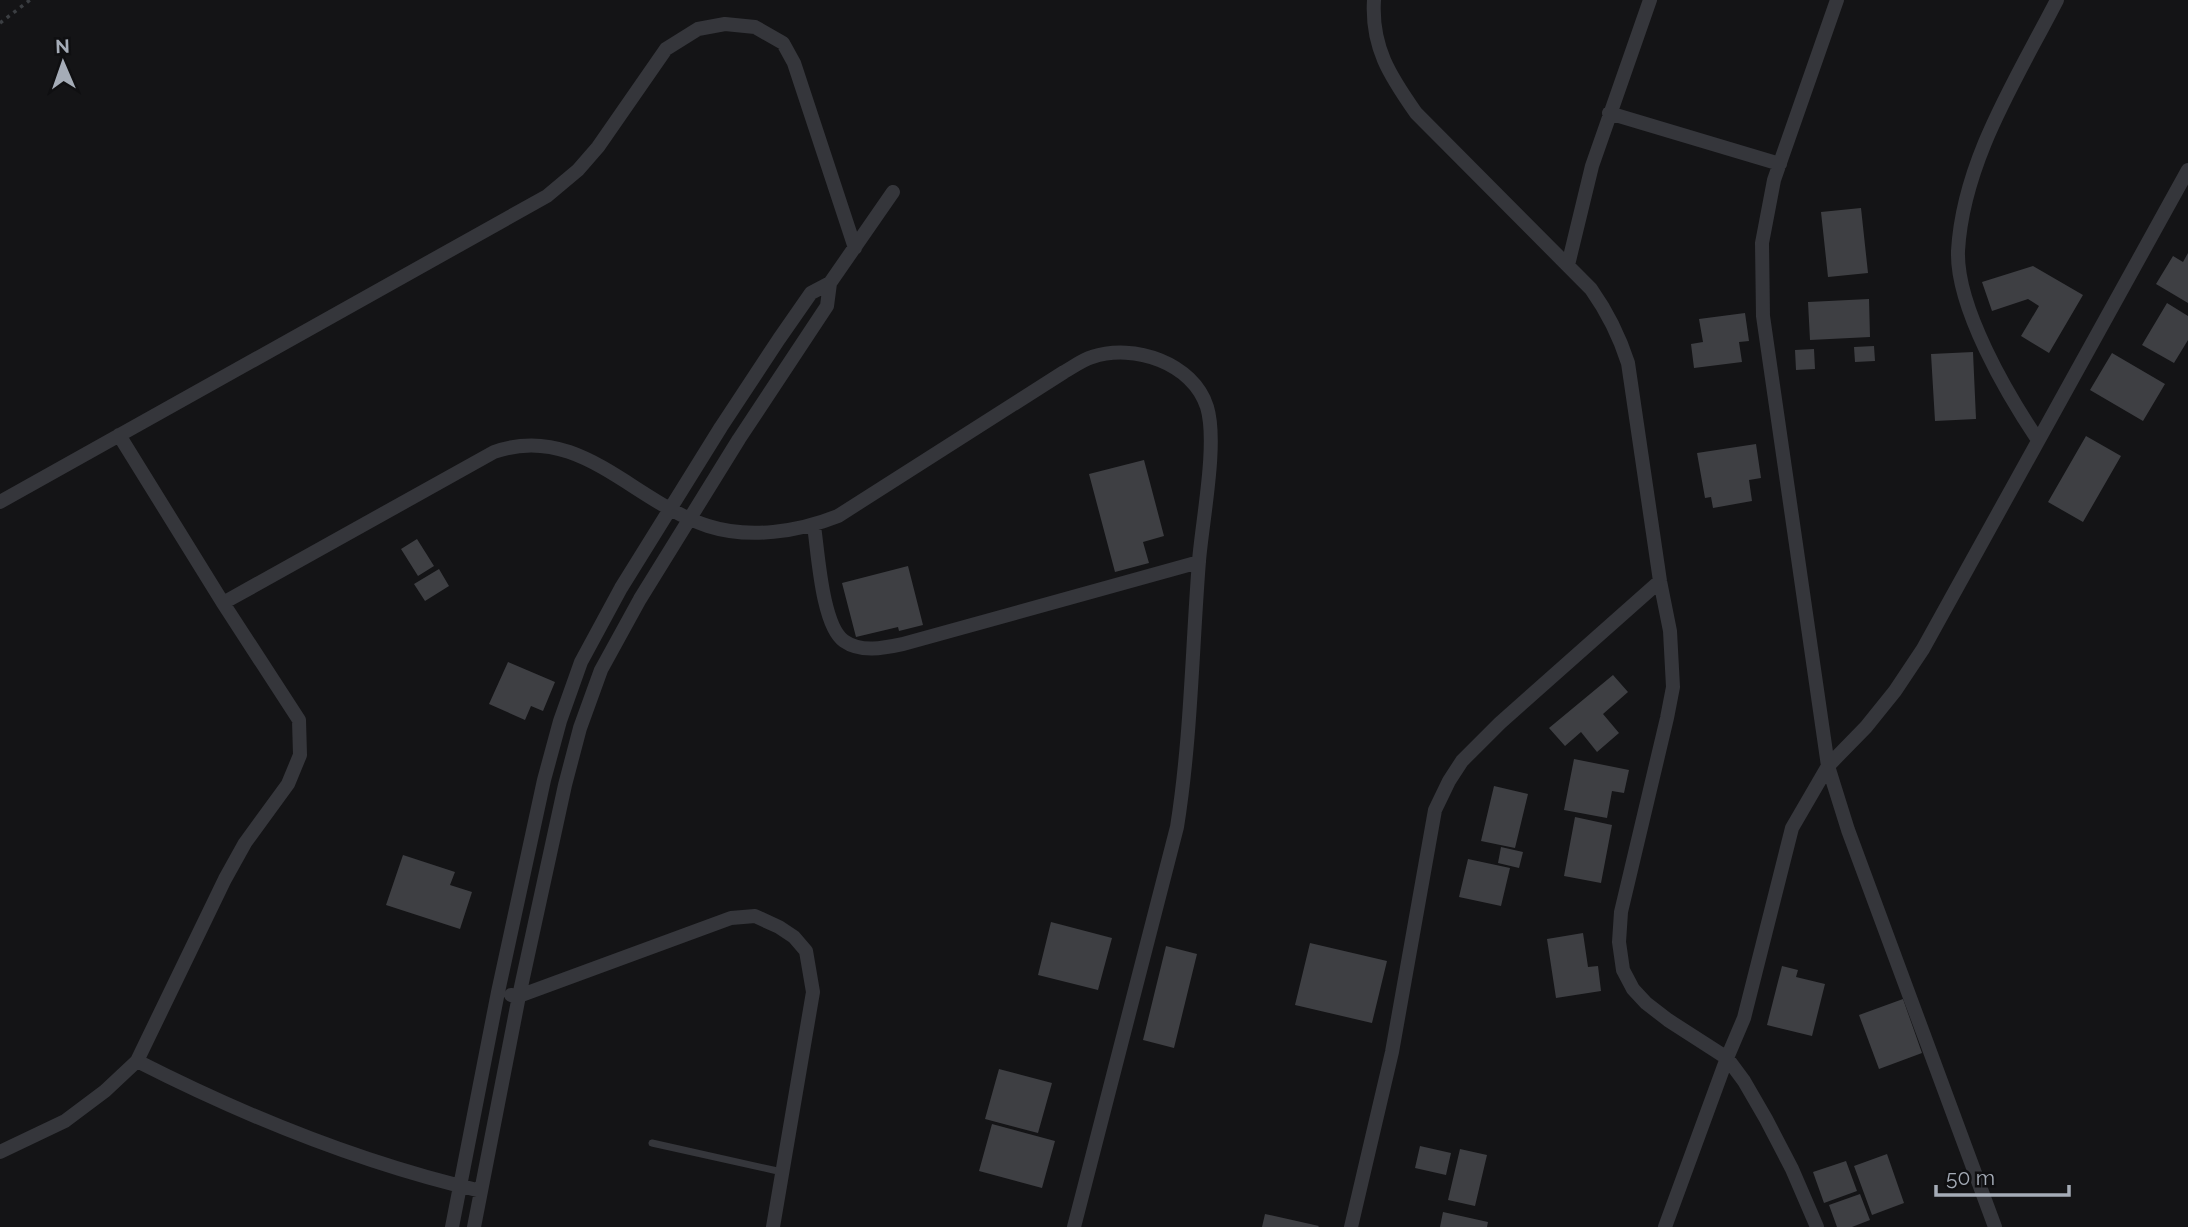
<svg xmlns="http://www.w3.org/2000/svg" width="2188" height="1227" font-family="Raleway,sans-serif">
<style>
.building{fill:#3e3f43}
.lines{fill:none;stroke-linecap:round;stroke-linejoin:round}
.path{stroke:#3b3e42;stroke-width:3.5;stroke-dasharray:3.5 5;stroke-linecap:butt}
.lane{stroke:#35363b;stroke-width:7}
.street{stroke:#35363b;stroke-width:14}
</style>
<rect width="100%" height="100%" fill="#141416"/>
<!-- building -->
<path class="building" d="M1861,208L1868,273L1828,277L1821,212Z
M2188,253V303L2156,284L2173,256L2183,262Z
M2033,266L2083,295L2049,353L2021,336L2039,306L2028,299L1992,311L1982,282Z
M1869,299L1870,337L1810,340L1808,302Z
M2167,303L2188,316V340L2174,363L2142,345Z
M1745,313L1749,341L1739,342L1742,362L1694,368L1691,344L1703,342L1699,319Z
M1874,346L1875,361L1855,362L1854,347Z
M1814,349L1815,369L1796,370L1795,350Z
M1973,352L1976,419L1935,421L1931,354Z
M2112,353L2165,384L2143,421L2090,390Z
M2086,436L2121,456L2083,522L2048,502Z
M1756,444L1761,478L1749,480L1752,501L1713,508L1711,497L1705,498L1697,453Z
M1144,460L1164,536L1143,542L1149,563L1115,572L1089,474Z
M417,539L434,566L418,576L401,549Z
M908,566L923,625L899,631L898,627L856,637L842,583Z
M439,569L449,586L425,601L414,584Z
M508,662L555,682L543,711L531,706L525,720L489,704Z
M1613,675L1628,692L1603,714L1619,733L1597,752L1581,732L1565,746L1549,728Z
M1574,759L1629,770L1624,793L1612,791L1607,818L1564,810Z
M1494,786L1528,794L1515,848L1481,841Z
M1575,817L1612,825L1601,883L1564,876Z
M1501,847L1523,852L1519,868L1498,863Z
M403,855L455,872L450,885L472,892L460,929L386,905Z
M1468,859L1510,868L1501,906L1459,897Z
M1051,922L1112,938L1098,990L1038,975Z
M1583,933L1588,967L1598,966L1601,991L1556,998L1547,939Z
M1310,943L1387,961L1372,1023L1295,1005Z
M1166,946L1197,954L1174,1048L1143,1040Z
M1782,966L1798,970L1796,977L1825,984L1812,1036L1767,1025Z
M1903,999L1922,1053L1879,1069L1859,1015Z
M999,1069L1052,1083L1038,1133L985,1119Z
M992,1124L1055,1141L1042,1188L979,1171Z
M1420,1146L1451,1153L1446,1175L1415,1168Z
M1460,1149L1487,1155L1475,1206L1448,1200Z
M1887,1154L1904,1203L1872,1215L1854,1166Z
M1846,1161L1857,1191L1824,1203L1813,1172Z
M1860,1194L1870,1220L1852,1227H1837L1829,1205Z
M1443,1212L1488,1222L1487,1227H1440Z
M1265,1214L1319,1226L1318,1227H1262Z"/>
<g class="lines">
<!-- path -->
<path class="path" d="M0,23L30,0"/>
<!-- lane -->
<path class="lane" d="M652,1143L782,1172"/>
<!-- street -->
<path class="street" d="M1374,0C1371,47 1390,76 1416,113L1591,289C1608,313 1619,335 1628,363L1660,581L1670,631L1673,687L1667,718L1621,912L1619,942L1623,970L1633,989L1646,1003L1668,1020L1727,1058L1744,1081L1766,1119L1792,1169L1817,1227
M1837,0L1774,180L1762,243L1763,316L1828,766L1848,830L1995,1227
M1609,113L1780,164
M1568,265L1592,166L1650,0
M2038,440C2007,394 1956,307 1958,251C1963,161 2017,78 2057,0
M0,502L547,196L578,170L598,147L666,49L698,29L725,24L755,27L783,43L794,63L855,248
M814,526C818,552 822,626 844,641C861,653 884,648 903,644L1199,562
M223,603L494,452C579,422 633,502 708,526C749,539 798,532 838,516L1064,372C1073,367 1082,360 1092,357C1134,343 1193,363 1207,407C1218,443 1202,522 1199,561C1192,650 1191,739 1177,827L1074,1227
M511,995L519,996L731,918L755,916L779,927L794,937L806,951L813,992L773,1227
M137,1061C247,1117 360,1163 481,1191
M0,1152L65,1121L105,1091L137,1061L225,879L245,843L288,784L300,755L299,720L223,603L119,435
M452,1227L498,992L544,780L560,721L581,662L621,588L721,427L779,339L811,293L830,283L893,192
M474,1227L519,996L565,785L580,728L601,670L640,599L739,439L827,306L830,283
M1351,1227L1392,1052L1435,810L1449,781L1462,761L1500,723L1660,581
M1665,1227L1727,1058L1744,1018L1792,828L1828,766L1866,727L1895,691L1923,649L2188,170"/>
</g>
<!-- north arrow -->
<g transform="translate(63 63) rotate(358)" stroke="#0f0f11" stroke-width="5" paint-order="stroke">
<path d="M0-5L12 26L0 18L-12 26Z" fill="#a5acb7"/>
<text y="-10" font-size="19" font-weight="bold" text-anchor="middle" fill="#a5acb7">N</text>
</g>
<!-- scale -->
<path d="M1936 1185v10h133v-10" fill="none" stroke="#a5acb7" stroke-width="3.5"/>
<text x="1946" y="1185" font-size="21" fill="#a5acb7" stroke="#0f0f11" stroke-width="5" paint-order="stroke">50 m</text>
</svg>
